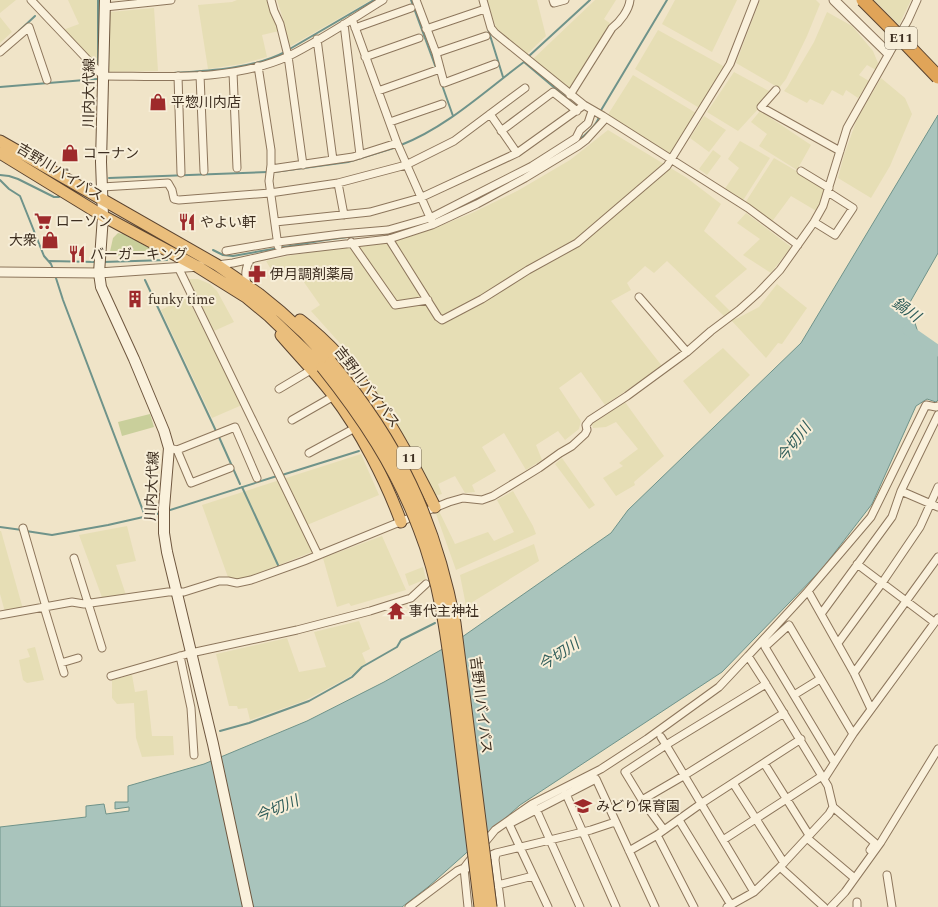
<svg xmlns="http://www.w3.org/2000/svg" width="938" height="907" font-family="Spectral,'Noto Sans JP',serif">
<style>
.farmland{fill:#e6deb5}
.green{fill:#c9cf9b}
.water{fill:#a9c4bc;stroke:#6f938a}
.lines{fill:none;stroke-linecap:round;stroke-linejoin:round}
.stream{stroke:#6f938a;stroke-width:2}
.river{stroke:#a9c4bc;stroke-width:11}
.minor-casing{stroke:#8d765c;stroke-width:9}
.tertiary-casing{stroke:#8d765c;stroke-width:11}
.secondary-casing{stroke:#6f573f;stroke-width:12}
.trunk-casing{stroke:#5b4430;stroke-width:13}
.minor{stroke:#faf1dc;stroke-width:7}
.tertiary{stroke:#faf1dc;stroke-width:9}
.secondary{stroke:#faf1dc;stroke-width:10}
.trunk{stroke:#eabe7c;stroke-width:11}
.trunk-bridge-casing{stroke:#5b4430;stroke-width:13;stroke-linecap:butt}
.motorway-bridge-casing{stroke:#5b4430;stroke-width:15;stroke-linecap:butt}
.trunk-bridge{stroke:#eabe7c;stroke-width:11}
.motorway-bridge{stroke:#e0a458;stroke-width:13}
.labels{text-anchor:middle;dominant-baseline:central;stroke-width:4;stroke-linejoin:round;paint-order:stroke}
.shield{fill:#f7eed8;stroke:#756857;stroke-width:1}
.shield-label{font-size:13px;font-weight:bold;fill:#3d2e20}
.street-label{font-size:14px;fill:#3d2e20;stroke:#f7eed8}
.poi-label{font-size:14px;fill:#3d2e20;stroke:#f7eed8;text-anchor:start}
.water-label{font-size:15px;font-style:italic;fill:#2f5d5a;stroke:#f7eed8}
</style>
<rect width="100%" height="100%" fill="#f0e4c8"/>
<!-- farmland -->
<path class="farmland" d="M0,0H16L0,13Z
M68,0H97V61L94,62L63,30L79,24Z
M237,0H268L279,31L262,35L267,57L241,64L208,69L198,5L232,2Z
M277,0H371L289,47L284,22Z
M487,0H537L546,36L526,55L496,28Z
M595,0H616L604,19L611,24L570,91L533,59Z
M675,0H737L712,52L662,24Z
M760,0H816L820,4L807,36L786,79L779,88L736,63Z
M874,0H911L899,25Z
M154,8L158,71L107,72L110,12Z
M827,12L852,26L873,51L878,63L876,70L867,65L859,75L869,81L858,98L846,90L843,96L832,90L823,105L810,99L807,103L784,91L788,86L814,42Z
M0,17L12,32L0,43Z
M658,30L725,67L701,109L635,69Z
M734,72L771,92L769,97L738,131L707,112Z
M633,75L696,113L670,156L607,116Z
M881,78L905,98L912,114L890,166L871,198L838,178L844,155L857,119Z
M760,111L811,145L797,170L759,146L767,134L751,122Z
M704,116L726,130L709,152L690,138Z
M608,130L687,178L721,204L704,231L747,269L715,296L731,312L724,316L667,261L654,273L645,266L627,283L631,290L611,301L662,366L605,405L581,372L559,388L581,421L579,429L565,440L558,431L536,445L542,460L526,470L504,433L482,447L496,471L472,485L475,492L465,493L455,476L438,484L442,494L434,496L413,451L374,388L346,350L311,311L320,305L294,268L275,276L266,261L292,255L399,240L430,230L472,213L519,190L570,160Z
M740,141L770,158L742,202L724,190L739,168L728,159Z
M713,150L721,156L707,175L699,169Z
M774,158L826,188L818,212L791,196L771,223L745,203Z
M746,213L791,247L771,273L743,255L760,239L737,223Z
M186,279H198L210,284L217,291L234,322L214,331Z
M777,284L807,308L782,344L778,343L766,358L731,320L738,318L759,307Z
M187,297L242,405L212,418L161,310Z
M723,348L750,375L710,414L683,381Z
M625,402L664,456L634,482L635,485L616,496L603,478L623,466L619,463L638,449L616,422L606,427L593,428L592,424Z
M361,454L379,495L307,525L317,550L246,578L229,580L202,505Z
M562,458L595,505L589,509L555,464Z
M513,491L533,526L536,534L456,570L435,511L438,509L455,544L488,532L494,541L514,532L497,500Z
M127,526L136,561L116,565L126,595L103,600L79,535Z
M0,531H1L23,609L5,612L0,594Z
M382,536L406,590L351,606L349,603L337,607L323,558Z
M534,544L539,561L466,606L460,575Z
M423,567L426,579L409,586L405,574Z
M359,621L370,649L362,653L366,663L349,677L304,701L250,720L247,708L238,709L237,706H229L216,654L287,638L299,672L326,667L314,632Z
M35,647L44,680L27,683L23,680L19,660L30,657L27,649Z
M132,675L135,692L147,690L152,736H173L174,755L142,757L136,738L134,703L117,704L112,698V680Z"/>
<!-- green -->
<path class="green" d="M118,233L123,234L159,253L109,256L113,238Z
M150,414L154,427L122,436L118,422Z"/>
<!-- water -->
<path class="water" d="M938,115V253L909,304L920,339L938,349V400L936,402L927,399L916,406L872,504L822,569L722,672L520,805L428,887L402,907H0V827L86,817V806L104,804L106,814L129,811V807L115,809V802H128V786L204,764L307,721L384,682L455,642L611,533L628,510L801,343Z"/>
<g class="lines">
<!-- stream -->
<path class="stream" d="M411,0L436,68
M488,29L503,77
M19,31L35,16
M288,50L374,0
M529,56L590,0
M98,63V0
M172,73C207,71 253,69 285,52
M442,85L453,116
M0,87L97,79
M600,112L667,0
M577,141C585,136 596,126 599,117
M401,145C447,127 485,91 524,62L576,106
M274,172L348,162L397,147
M0,175L9,176L18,179L54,197H59
M109,178L268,172
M0,180L9,189L20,196L44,256L51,264L53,269
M440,216L527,172
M213,250L223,255L233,256L325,240L355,236
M49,261L96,262
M103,262L167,260
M55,275L63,300L145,516
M145,280L216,431
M219,437L240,484
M282,475L359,451
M242,487L278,565
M167,511L277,476
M0,527L22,530
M26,531L52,535L108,525L161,513
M220,731L249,723L309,701L352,677L362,667L397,647L401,640L435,623"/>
<!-- river -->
<path class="river" d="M908,330L938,351"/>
<!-- minor casing -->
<g class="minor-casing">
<path id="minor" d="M31,0L103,76C164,76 232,82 289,56C321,40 352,19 383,0
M271,0L274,11L280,24L288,56L303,165
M416,0L436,53L444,83L495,64
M483,0L491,28L495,33L584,105L603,116L748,208L798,245
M553,0L554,3L565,0
M105,7L171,0
M352,19L397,143L432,222
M344,24L360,155
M355,28L411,8
M426,29L485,9
M317,39L333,160
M0,52L29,27L47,80
M436,53L486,36
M365,57L419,38
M258,66L271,150V165L269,181L278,246
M233,72L237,168
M200,75L204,171
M178,76L181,173
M776,90L761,107L840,151
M378,91L440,69
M570,95L612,28C620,22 629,10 630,0
M490,114L517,153
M390,122L442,104
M501,131L553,92L577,111
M271,169L353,157L397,143
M801,171L829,188
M338,183L406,165L454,141L525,88
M102,187L168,183L172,190L174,199L179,200L270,193L338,183L344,215
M275,222L370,212L420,198L517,153L584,105
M814,222L835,235L853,208L828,192
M389,239L438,317L442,320L482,299L528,270L577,243L667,166L730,64L755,0
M351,242L395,305L428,300
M226,251L278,242L341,234L388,230L430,218L532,166L576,138L580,130L588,123L592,111
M217,265L233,263L286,251L389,239L432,225L477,204L525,178L578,146L586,140L606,118
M179,269L318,555
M247,285C245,275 245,267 251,259
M639,297L687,352
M279,389L311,370
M292,420L334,396
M169,448L177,450L235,427L257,478
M177,450L191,483L230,468
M309,453L355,428
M901,491L938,507
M23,528L46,607
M74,558L102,648
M857,564L934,622
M44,607L61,663L78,658
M821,614L892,517L901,491L938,415
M0,615L72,602L84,604L168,592H184L219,581H228L237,583L251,580L304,561L449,502L463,498L482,500L493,496L539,468L560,453L572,446L585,434L587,430L586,425L590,420L627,396L687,352L711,331L739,310L758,293L780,270L814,222L823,206L847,128L908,20L917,0
M838,643L882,583L920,527L938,487
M180,656L191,708L194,755
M61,663L64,673
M854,673L938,557
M111,676L191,653L297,630L370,611L411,598L426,584
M766,684L748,656L808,591
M794,695L820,679
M871,709L854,673L808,591L871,517L926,405L936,407L938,406
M661,737L666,745L625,772L642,800L664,830
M834,762L765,647L789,625L853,734
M764,763L809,835
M824,779L853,734L938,618
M733,783L784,863
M566,794L616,907
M642,800L685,775L784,713
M833,807L875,843L870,850
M536,809L580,907
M679,820L731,905
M657,835L694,907
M807,838L852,876
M723,840L822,776
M482,846L495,830L532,804L601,769L647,739L719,687L748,656
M629,851L657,835L702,803L801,739
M496,853L495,860L501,907
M482,859L496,853L591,830L615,822
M780,867L824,907
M468,868H464L468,907
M887,875L892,907
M498,885L533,876
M857,902V907
M409,907L457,871L464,868L474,855
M548,907L509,824L596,779L655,907
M727,907L754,892L780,867L829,814L833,807L828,786L766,684L666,745L754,892
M831,907L845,892L881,842L938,749"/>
</g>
<!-- tertiary casing -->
<g class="tertiary-casing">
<path id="tertiary" d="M834,0L888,53
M0,272L99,273L200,266"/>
</g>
<!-- secondary casing -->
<g class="secondary-casing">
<path id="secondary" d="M105,0L101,162L103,216L99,273L101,287L134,359L164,431L169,448L164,508V533L167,552L213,744L248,907"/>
</g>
<!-- trunk casing -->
<g class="trunk-casing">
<path id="trunk" d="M0,141L217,265L259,294L281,312L305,334L331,362
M0,153L103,216L198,267L246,297L269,316L322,367
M300,320C362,367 401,439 435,507
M281,335C298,355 317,374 333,395C360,430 386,481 401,522"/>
</g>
<!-- minor -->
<use href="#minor" class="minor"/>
<!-- tertiary -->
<use href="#tertiary" class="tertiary"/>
<!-- secondary -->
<use href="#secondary" class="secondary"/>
<!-- trunk -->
<use href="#trunk" class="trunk"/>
<!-- trunk-bridge casing -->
<g class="trunk-bridge-casing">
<path id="trunk-bridge" d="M331,362C399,443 435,520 455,623L491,907
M322,367C362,417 396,468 419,529C442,587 448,648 456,709C464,775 472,841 480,907"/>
</g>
<!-- motorway-bridge casing -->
<g class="motorway-bridge-casing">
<path id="motorway-bridge" d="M863,0L888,25L938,77"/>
</g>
<!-- trunk-bridge -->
<use href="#trunk-bridge" class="trunk-bridge"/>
<!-- motorway-bridge -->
<use href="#motorway-bridge" class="motorway-bridge"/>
</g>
<!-- icons -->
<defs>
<g id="shop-bare" transform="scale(1.38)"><path d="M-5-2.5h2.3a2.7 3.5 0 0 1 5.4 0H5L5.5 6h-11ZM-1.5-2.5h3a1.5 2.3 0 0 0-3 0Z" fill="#9e2a2b" stroke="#f7eed8" stroke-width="2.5" paint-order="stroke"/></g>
<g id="supermarket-bare" transform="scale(1.38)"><path d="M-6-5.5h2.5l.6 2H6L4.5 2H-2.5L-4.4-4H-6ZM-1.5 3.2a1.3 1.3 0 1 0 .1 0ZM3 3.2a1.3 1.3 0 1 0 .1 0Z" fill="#9e2a2b" stroke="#f7eed8" stroke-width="2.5" paint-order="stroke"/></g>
<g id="restaurant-bare" transform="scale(1.38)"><path d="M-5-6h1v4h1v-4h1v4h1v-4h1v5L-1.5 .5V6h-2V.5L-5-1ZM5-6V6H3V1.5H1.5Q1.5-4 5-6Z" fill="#9e2a2b" stroke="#f7eed8" stroke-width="2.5" paint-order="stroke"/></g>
<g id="pharmacy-bare" transform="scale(1.38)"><path d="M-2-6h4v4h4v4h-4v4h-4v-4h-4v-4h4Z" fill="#9e2a2b" stroke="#f7eed8" stroke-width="2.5" paint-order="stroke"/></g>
<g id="building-bare" transform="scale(1.38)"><path d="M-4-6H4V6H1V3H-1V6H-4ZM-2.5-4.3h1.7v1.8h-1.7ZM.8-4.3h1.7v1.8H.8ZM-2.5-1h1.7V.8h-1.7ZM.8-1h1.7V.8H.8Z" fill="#9e2a2b" stroke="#f7eed8" stroke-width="2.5" paint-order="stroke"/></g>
<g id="temple-bare" transform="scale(1.38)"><path d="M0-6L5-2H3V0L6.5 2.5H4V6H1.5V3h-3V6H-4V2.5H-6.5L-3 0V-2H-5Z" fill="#9e2a2b" stroke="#f7eed8" stroke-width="2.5" paint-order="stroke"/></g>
<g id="school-bare" transform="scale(1.38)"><path d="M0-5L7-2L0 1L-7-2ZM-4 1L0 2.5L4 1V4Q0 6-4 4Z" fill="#9e2a2b" stroke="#f7eed8" stroke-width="2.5" paint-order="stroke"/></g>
</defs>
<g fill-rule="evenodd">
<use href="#shop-bare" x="158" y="102"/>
<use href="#shop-bare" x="70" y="153"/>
<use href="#supermarket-bare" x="43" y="221"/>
<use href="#restaurant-bare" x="187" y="222"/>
<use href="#shop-bare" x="50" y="240"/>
<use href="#restaurant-bare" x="77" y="254"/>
<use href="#pharmacy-bare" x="257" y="274"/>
<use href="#building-bare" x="135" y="299"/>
<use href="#temple-bare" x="396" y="611"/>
<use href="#school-bare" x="583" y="806"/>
</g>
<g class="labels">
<!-- shield labels -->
<g class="shield">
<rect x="885" y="27" width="32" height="22" rx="3"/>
<rect x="397" y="447" width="24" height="22" rx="3"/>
</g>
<g class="shield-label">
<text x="901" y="38">E11</text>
<text x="409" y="458">11</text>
</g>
<!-- street labels -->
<g class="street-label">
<text transform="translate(89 93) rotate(-89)">川内大代線</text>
<text transform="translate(60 172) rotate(31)">吉野川バイパス</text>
<text transform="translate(367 387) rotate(53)">吉野川バイパス</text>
<text transform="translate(152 486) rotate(-87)">川内大代線</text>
<text transform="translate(481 705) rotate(83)">吉野川バイパス</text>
</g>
<!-- poi labels -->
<g class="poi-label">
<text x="171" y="102">平惣川内店</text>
<text x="83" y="153">コーナン</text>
<text x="56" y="221">ローソン</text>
<text x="200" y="222">やよい軒</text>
<text x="37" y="240" text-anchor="end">大衆</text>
<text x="90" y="254">バーガーキング</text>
<text x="270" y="274">伊月調剤薬局</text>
<text x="148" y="299">funky time</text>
<text x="409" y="611">事代主神社</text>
<text x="596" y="806">みどり保育園</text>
</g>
<!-- water labels -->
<g class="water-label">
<text transform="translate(906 310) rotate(35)">鍋川</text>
<text transform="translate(794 443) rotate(-52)">今切川</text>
<text transform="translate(559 655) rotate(-33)">今切川</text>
<text transform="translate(277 809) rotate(-23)">今切川</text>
</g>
</g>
</svg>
